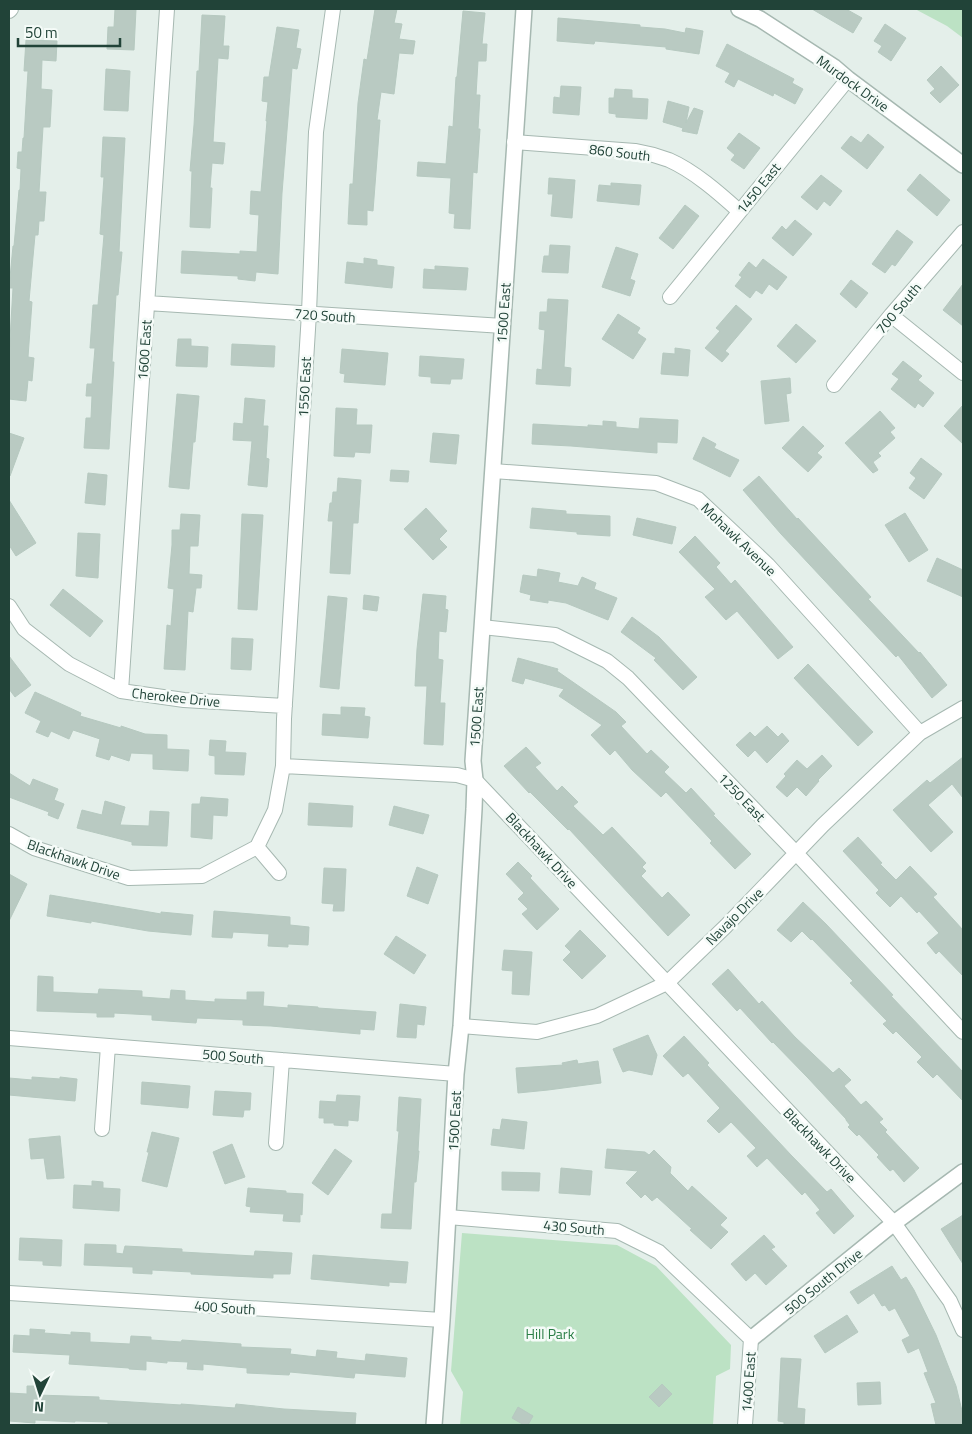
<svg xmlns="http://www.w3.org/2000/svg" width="972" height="1434" font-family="'Titillium Web',sans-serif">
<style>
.green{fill:#bce2c4}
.building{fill:#b9cac2;stroke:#b6c9c0}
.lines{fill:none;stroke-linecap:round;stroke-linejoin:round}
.minor-casing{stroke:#a6b8b1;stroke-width:16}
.tertiary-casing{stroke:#a6b8b1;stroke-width:18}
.minor{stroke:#fff;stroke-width:14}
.tertiary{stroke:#fff;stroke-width:15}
.labels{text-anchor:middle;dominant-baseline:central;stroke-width:5;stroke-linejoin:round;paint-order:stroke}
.street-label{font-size:14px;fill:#214338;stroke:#f5fbf8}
.park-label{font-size:14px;fill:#287d44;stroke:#f5fbf8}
</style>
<rect width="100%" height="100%" fill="#e4efea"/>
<!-- green -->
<path class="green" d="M915,9H963V38L947,26Z
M462,1233L617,1245L656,1266L731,1345L730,1369L716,1376L713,1425H460L463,1392L451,1371Z"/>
<!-- building -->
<path class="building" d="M115,9H136L134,50L107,49L108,27H114Z
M375,9H397L394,23L402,24L399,39L415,41L413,54L399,53L394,94L381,92L377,120H380L373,211L367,210V225L348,224L350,184H353L358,103L364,59L367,60Z
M812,9H846L862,18L853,33Z
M463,11L485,13L482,44H487L486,61H478L476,95H480L478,129H480L477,173L473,172L470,229L454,228L455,214L449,213L451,178L417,176L418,162L446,164L449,126L453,127L456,77H457Z
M202,15L225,16L223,46H229L228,59L218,58L213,142L225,143L223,164L212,163L210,188H212L210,228L190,227L192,171H190L194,125L197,71H199Z
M558,18L640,25V27L665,29L685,33L686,28L703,31L699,54L666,49V47L595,41L594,44L557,41Z
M885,24L906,38L891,61L878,52L882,46L874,41Z
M277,27L299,30L296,48L301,49L297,69L292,68L282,193L278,274L256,272L255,281L238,279V276L181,273L182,251L240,254V251L257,252L259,215L250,214L251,191L261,192L267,121H266L268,102L262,101L264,77H269Z
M26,40L57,41L56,61L42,60L41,89L52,90L50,127H43L39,192H46L44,221H39L38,235H35L29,301L32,302L28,357L34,358L32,381L28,380L26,401L9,399V356L13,288H9L13,246H14L19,190H20L21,169L17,168L18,152H22L23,138H24L28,71H24Z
M727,44L794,79L792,83L803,89L795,104L774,93L773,96L738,79L734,87L725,82L730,73L716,66Z
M941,66L959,85L940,103L930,93L935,89L927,80Z
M106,69L130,71L128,111L104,110Z
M561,86L581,87L579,115L553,113L554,97L560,98Z
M615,89L632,90V98L648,99L647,119L616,117V114L609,113V98H614Z
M668,101L689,107L686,123L694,108L703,111L697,134L682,131L683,128L663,122Z
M739,133L760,148L744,169L731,160L735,155L727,148Z
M868,134L884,147L867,169L841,148L851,136L861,143Z
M103,137L125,138L119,252H122L118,295H116L112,362H114L109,449L84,448L86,418H91L92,396H86L87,384H92L95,348H90L93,305H98L104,235L100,234L104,177H101Z
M920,174L950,200L937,216L907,190Z
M821,175L842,191L830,206L824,201L817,210L801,197Z
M549,178L575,180L572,218L551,216L553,194H548Z
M611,183L641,185L639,205L597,201L599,185L611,186Z
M685,205L699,216L673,249L659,238Z
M795,220L812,234L793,256L772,238L782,226L786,230Z
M897,230L913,242L895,266L892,264L885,273L872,264Z
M550,245L570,246L568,273L542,272L544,256H549Z
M616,247L638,254L630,279L635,281L630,296L602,287Z
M364,258L377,260V265L394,267L392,288L345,283L347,262L364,264Z
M763,259L787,277L777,290L769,284L762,294L756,290L750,298L735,286L742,277L739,275L749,262L756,268Z
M435,266L468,268L466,290L423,288L424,269L435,270Z
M851,280L868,293L856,308L840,294Z
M963,284V326L943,310Z
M548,299L568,300L564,367L571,368L570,386L536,384L537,369L542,370L545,330L539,329L540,312H547Z
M736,305L752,319L725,351L729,354L722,362L705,348L720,331L716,328Z
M618,314L640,328L637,333L646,339L633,359L602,339Z
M796,324L816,341L796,363L777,346Z
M178,339H191V346L208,347L207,367L176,366Z
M232,344L275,346L274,367L231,365Z
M675,348L690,350L688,376L661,374L663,353L675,354Z
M342,349L388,353L385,385L344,382L345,374L340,373Z
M420,356L464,359L462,379H451L450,384L431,383V377L419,376Z
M903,361L922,376L918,380L934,393L923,407L918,403L915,408L891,389L899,379L892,374Z
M790,378L791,393L786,394L789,421L765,424L761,381Z
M177,394L199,396L195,442H193L189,489L169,487Z
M245,398L265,400L263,426H268L266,458L269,459L267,487L248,485L252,441L233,440L234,423L243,424Z
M963,405V444L944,426Z
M336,408L357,409L356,425H372L370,453L355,452L354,457L334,456Z
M880,411L895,428L890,432L895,438L878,453L881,456L873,462L878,470L873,473L845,443Z
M640,418L678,420L677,443L657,442V453L571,446L532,444L533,424L588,427V425L603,426V421L616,422V427L639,429Z
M803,426L824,446L817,453L822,457L808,472L782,448Z
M9,433L24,438L10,476H9Z
M433,433L459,435L456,464L430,462Z
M703,437L716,444L714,448L739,460L730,477L693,459Z
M921,458L942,474L924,499L909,488L916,478L910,473Z
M391,470L409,471L408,482L390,481Z
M88,473L107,475L105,505L85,503Z
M759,476L797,519L798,518L871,597L868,599L919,653L920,652L947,685L932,698L898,655L896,657L781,534L743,490Z
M338,478L361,480L358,523H353L350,574L330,573L333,521H328L330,503H332L333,492H337Z
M9,500L36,543L16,556L9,545Z
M426,508L447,531L439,539L447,547L433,560L404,529Z
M532,508L566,511V514L610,516V536L577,534V532L530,528Z
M905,513L928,550L909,562L885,525Z
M181,514L200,515L198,546H190L189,574L202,575L201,588H196L193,612L188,611L185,670L164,669L167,625L171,626L174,589L168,588L172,545V530H180Z
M242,514L263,515L257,610L238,609Z
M637,518L676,527L672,544L633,535Z
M78,533L100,534L98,578L76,576Z
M695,536L720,563L716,567L731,584L735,580L793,647L778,659L737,611L726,620L705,597L715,589L679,552Z
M937,558L963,570V597L927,581Z
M538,569L560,573L558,582L578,586L582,577L596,583L594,589L617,598L608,620L566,603L548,600V603L530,600L531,595L520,592L523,575L537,577Z
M63,589L103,621L90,637L50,605Z
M423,594L446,596L445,609L448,610L446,632L439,631L438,659L443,660L440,703H445L443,745L424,744L427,686H415L417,649Z
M364,595L379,597L377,611L363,609Z
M328,596L347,598L339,689L320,687Z
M632,617L659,637L697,677L683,690L654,660L656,658L621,632Z
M232,638L253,639L251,670L231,669Z
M9,656L31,685L15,697L9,689Z
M518,658L558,669L557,671L616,712L626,722L621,726L647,754L651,750L669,767L664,772L686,793L691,788L715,814L713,815L751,854L735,869L710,843L712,841L666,792L661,797L632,770L615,750L610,755L591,735L602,725L559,696L564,689L525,678L523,684L512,681Z
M808,664L873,732L858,746L794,678Z
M35,692L81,713L80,716L121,728V726L145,734L167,735V749L189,750L188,771L153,769V754L131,753L129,761L111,755L109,760L96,756L100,739L73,730L69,739L51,731L48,737L36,732L41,721L25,713Z
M341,707L365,708L364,716L370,717L368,738L322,735L323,714L341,715Z
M767,726L778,737L782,733L789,741L767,763L755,750L748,757L736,745L750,732L755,737Z
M210,740L226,741L225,752L246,753L244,775L215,774V756L209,755Z
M526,747L541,763L535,767L557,791L562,786L578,802L573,806L603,835L612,827L646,863L642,867L646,871L641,876L662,898L668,892L690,915L668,936L569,829L568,830L530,792L529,793L504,766Z
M822,755L832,766L818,780L819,781L806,796L797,787L787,797L776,787L786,776L784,774L797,760L807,769Z
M963,757V798L952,784L928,805L953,832L931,852L893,810L927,780L930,783Z
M9,773L30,786L33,779L58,789L54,800L64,804L58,819L48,815L49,812L9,797Z
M201,797L228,799L227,816L213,815L212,839L191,837L192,804H200Z
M105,801L125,807L120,825L149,826L150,811L169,812L167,846L132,845V842L77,828L82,810L102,815Z
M309,803L353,806L352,827L308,825Z
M394,806L429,815L423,834L389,825Z
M858,837L882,863L880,864L896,880L910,866L937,894L933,897L963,930V976L939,951L936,954L927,943L939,933L919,911L917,913L901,896L890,907L876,893L879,890L843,851Z
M518,862L532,876L530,878L559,909L537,930L522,914L528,909L518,899L524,893L506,874Z
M417,867L438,875L428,904L407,896Z
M324,868L346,869L344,911H333L334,904L322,903Z
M9,874L27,884L9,921Z
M50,895L161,914V912L193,915L191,935L148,931L91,921V923L47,916Z
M803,902L826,924L893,995L891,996L963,1072V1101L937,1074L933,1078L917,1062L922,1057L896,1031L893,1034L883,1024L887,1021L850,983L853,981L812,939L811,940L802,931L791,942L777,930Z
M214,911L290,917V925L309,927L308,945L288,944V947L268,946L269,934L233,932L232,938L212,937Z
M580,930L606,956L582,979L563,960L571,952L565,946Z
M396,936L426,955L414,974L384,954Z
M504,950L532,952L529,995L512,994L513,971L502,970Z
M728,969L759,1004L762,1001L795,1037L833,1073L839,1068L851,1080L844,1086L861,1105L866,1101L883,1119L879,1122L887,1130L885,1132L919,1168L904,1182L893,1169L890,1171L877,1157L879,1155L859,1134L857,1136L848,1127L850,1125L846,1120V1119L808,1078L773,1042L772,1043L740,1008L737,1011L712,984Z
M38,976L53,977V992L98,994L99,989L142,991V997L170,999L171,990L185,991V1000L215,1002V999L247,1000V992H264L263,1006L288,1008V1005L318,1007V1008L376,1012L374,1030L360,1029V1034L271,1026L243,1025V1020L197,1018L196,1023L152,1020V1015L114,1013V1017H97V1013L37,1011Z
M400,1004L426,1007L424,1025L417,1024L416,1038L397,1037Z
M648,1035L657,1055L652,1075L629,1070L623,1072L613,1049Z
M684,1036L709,1063L707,1065L791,1155L827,1192L831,1189L854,1216L834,1234L816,1213L820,1210L805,1192L802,1195L767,1158L757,1167L747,1156L756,1148L731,1122L719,1133L707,1121L720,1108L688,1073L683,1077L663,1056Z
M577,1060L578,1064L598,1061L601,1083L548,1090L518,1093L516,1068L563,1065L562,1063Z
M32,1077L60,1079V1077L77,1079L75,1101L9,1095V1078L32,1080Z
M142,1082L190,1086L188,1108L141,1104Z
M215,1091L251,1093L250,1110H244L243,1117L213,1115Z
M337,1095L360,1096L358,1121L348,1120V1126L334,1125V1123H324V1118H319L320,1101L336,1102Z
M399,1097L421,1099L418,1151H419L416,1182H414L411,1229L381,1228L382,1214H392L399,1131H397Z
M502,1119L527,1122L524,1149L491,1145L493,1129L500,1130Z
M152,1132L179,1138L167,1187L142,1181L149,1152H147Z
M60,1136L64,1178L47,1179L44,1158L31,1159L29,1139Z
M232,1144L245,1177L225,1184L213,1152Z
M335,1149L352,1161L328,1195L312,1183Z
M607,1149L645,1152L649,1155L654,1150L671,1167L670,1173L688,1191L692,1186L727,1218L720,1225L728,1232L711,1249L690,1230L692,1229L657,1197L652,1201L645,1194L641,1198L626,1183L638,1171L605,1168Z
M561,1168L592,1171L590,1195L559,1193Z
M502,1172L540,1173L539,1191L502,1190Z
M92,1181L103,1182V1188L120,1189L119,1211L73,1208L74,1185L92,1186Z
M248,1188L286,1191V1193L303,1194L302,1215L300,1214V1222L283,1221L284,1214L250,1212L251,1207L246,1206Z
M963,1215V1264L941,1229Z
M764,1235L775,1247L771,1249L787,1266L766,1285L755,1273L746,1281L731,1264Z
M20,1238L62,1240L61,1266L43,1265V1261L19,1260Z
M85,1244L116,1245V1253L123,1254L125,1246L182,1249V1252L254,1256L255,1251L292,1253L290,1274H273V1278L191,1274V1272L152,1270V1274L133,1273V1267L84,1265Z
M313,1255L408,1262L406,1283L389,1282V1286L311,1279Z
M892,1266L901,1280L906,1277L914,1290L936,1335L956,1386L963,1415V1425H936L931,1404L936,1403L924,1373L928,1372L919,1348L908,1353L902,1340L910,1336L895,1308L889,1311L885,1305L882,1306L874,1293L858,1304L850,1292Z
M847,1315L858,1332L825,1353L814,1336Z
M30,1329L45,1330L44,1333L71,1335V1332L90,1333V1342L130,1344L131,1336L151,1337V1340L181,1342L182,1340L241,1344V1347L291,1349L290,1354L316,1357L317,1350L337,1352L336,1358L365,1361L366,1354L407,1358L405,1377L355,1373L354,1378L290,1372L289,1375L247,1373V1368L203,1364V1370L187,1369L188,1362L167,1361V1363L146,1361V1370L129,1369V1368L69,1364L70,1355L13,1352L14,1335L30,1336Z
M781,1358L801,1359L797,1408L805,1409L804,1425H784V1422L778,1421Z
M880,1382L881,1404L858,1405L857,1383Z
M662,1384L672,1394L659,1407L649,1397Z
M27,1386H38L37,1395L99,1397V1400L181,1405V1404L235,1408L236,1404L284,1409L356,1413L355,1425H108V1422L75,1421V1422L35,1420V1423L9,1421V1393L27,1394Z
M518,1407L533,1416L528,1425H524L512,1418Z"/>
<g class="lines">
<!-- minor casing -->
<g class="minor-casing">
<path id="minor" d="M9,11L11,9
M514,142L635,151C647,153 658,156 669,160C694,171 719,193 739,211
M670,297L848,79
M147,303L503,326
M891,315L963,373
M834,385L891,315L963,232
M493,471L656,483L698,499L768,565L920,733
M9,606L24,629L69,664L121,691L184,700L285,706
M482,627L555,635L607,661L628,678L796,853L963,1032
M121,691L167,9
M283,766L457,775L475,780L894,1223L950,1301L963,1330
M9,834L34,848L129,878L202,876L257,847L275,810L283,766L284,719L309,313L316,132L333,9
M257,847L279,873
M461,1026L537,1032L597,1016L667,983L726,926L823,825L920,733L963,708
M9,1038L456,1074
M102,1129L108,1046
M276,1143L282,1060
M448,1217L617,1231L659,1252L751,1339L745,1425
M9,1293L442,1320"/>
</g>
<!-- tertiary casing -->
<g class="tertiary-casing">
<path id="tertiary" d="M739,9L760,19L834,67L848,79L963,165
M751,1339L894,1223L963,1172
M434,1425L442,1320L456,1074L461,1026L474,809L475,780L473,761L524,9"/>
</g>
<!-- minor -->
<use href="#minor" class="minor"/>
<!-- tertiary -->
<use href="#tertiary" class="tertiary"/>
</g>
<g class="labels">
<!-- street labels -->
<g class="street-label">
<text transform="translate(853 83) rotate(36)">Murdock Drive</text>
<text transform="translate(620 152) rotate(7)">860 South</text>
<text transform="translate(758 188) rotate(-51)">1450 East</text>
<text transform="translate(898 308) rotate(-50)">700 South</text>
<text transform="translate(503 313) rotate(-86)">1500 East</text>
<text transform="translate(325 315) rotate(4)">720 South</text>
<text transform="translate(144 350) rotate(-86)">1600 East</text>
<text transform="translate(304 387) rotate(-87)">1550 East</text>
<text transform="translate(739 539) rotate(44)">Mohawk Avenue</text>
<text transform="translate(176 697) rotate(6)">Cherokee Drive</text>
<text transform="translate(476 717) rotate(-86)">1500 East</text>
<text transform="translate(742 797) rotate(46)">1250 East</text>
<text transform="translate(542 850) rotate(47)">Blackhawk Drive</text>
<text transform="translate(74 859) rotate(19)">Blackhawk Drive</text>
<text transform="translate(734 916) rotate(-45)">Navajo Drive</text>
<text transform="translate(233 1056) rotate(5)">500 South</text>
<text transform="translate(454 1121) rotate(-87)">1500 East</text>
<text transform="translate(820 1145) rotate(46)">Blackhawk Drive</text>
<text transform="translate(574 1227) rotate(5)">430 South</text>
<text transform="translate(823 1281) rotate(-39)">500 South Drive</text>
<text transform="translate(225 1307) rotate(4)">400 South</text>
<text transform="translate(748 1382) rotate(-86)">1400 East</text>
</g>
<!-- park labels -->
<g class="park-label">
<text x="550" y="1333">Hill Park</text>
</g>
</g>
<!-- border -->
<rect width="972" height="1434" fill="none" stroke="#214338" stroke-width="20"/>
<!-- north arrow -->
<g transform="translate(40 1394) rotate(184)" stroke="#f5fbf8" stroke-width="4" paint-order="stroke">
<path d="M0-4L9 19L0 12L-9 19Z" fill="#214338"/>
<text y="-8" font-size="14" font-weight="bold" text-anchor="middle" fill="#214338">N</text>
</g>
<!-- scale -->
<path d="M18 38v8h102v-8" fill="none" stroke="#214338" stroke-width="2.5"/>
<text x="25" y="38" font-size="15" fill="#214338" stroke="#f5fbf8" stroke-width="4" paint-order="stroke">50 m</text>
</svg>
